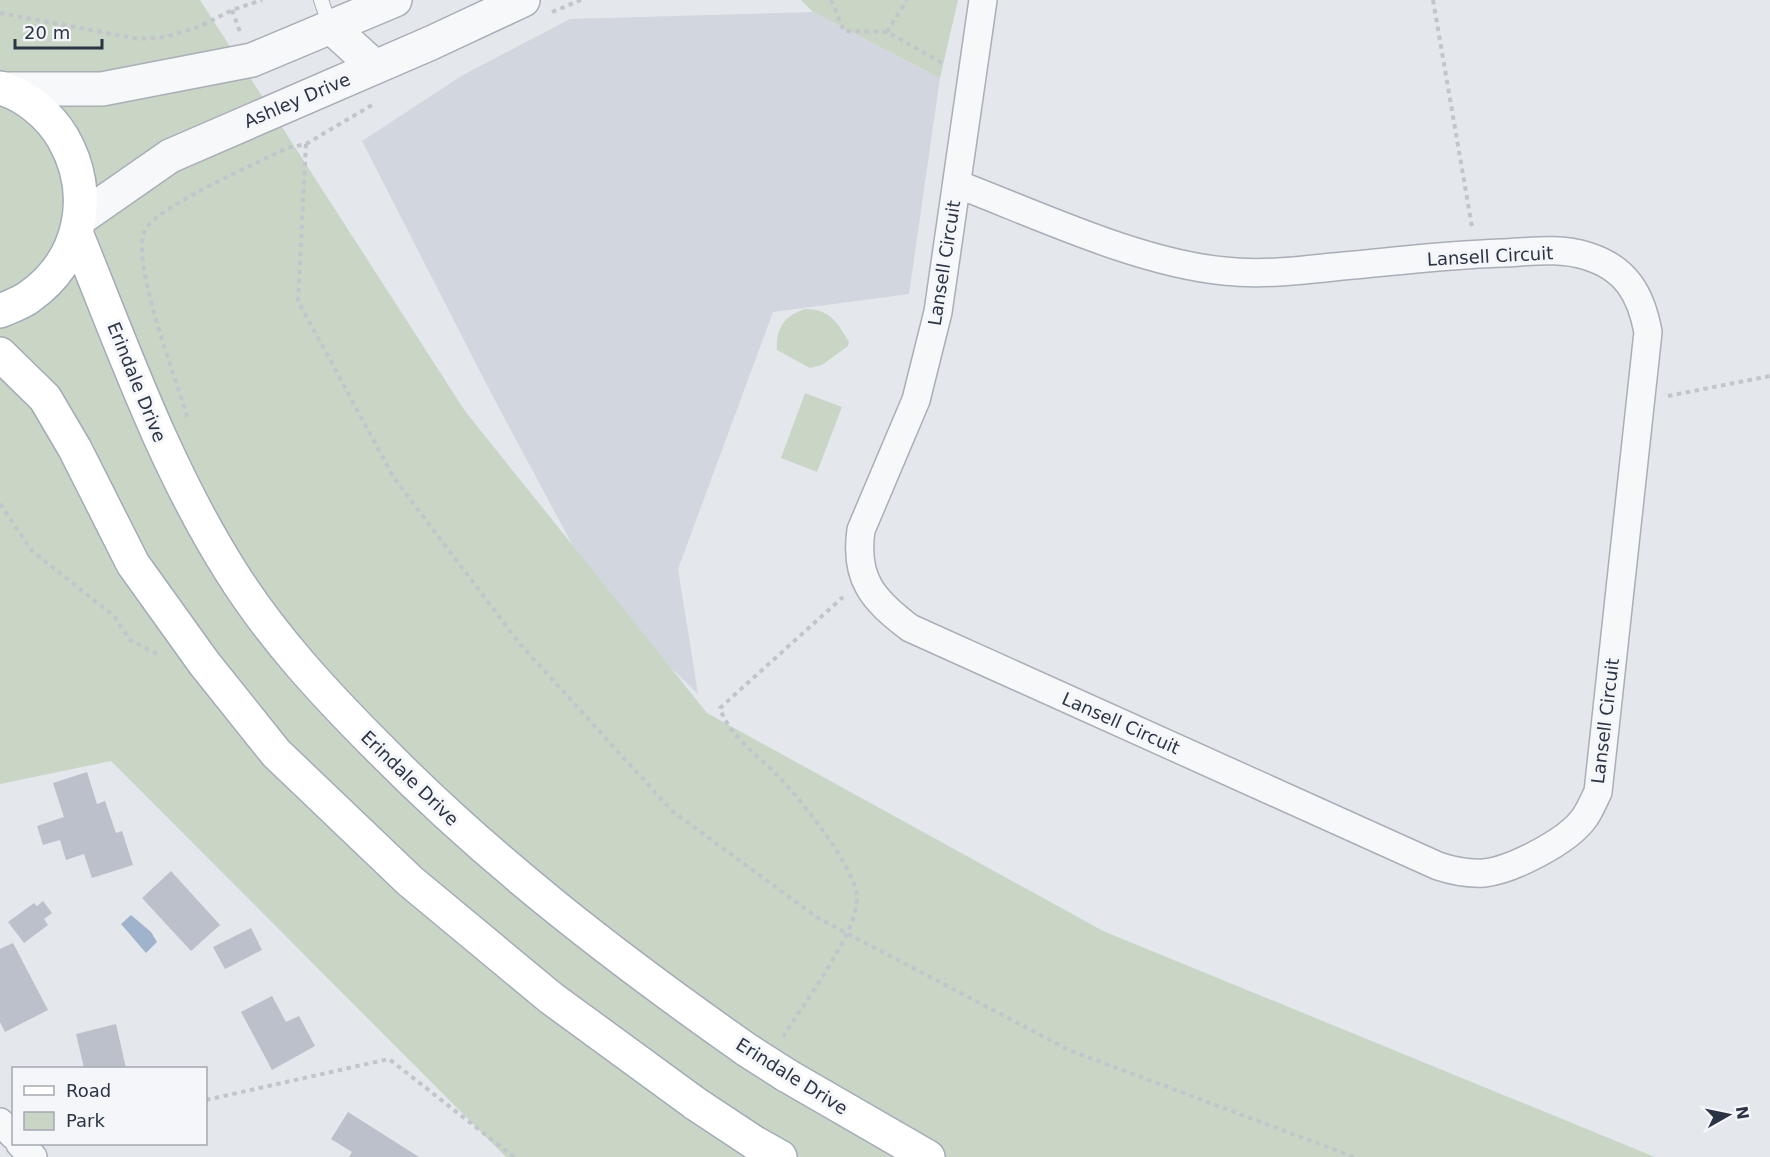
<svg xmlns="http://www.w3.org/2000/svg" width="1770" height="1157" font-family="'DejaVu Sans',sans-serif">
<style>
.built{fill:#d2d6de}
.green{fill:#c9d6c5}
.water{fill:#9fb4cc}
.building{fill:#bbc0ca}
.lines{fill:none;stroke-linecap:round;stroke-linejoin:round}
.service-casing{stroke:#a9aeb7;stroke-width:16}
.minor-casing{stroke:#a9aeb7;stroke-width:30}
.tertiary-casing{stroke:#a9aeb7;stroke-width:36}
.primary-casing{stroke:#a3abb8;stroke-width:36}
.path{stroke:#c2c5cb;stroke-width:4;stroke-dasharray:4.5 4.5;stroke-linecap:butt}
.service{stroke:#f7f8fa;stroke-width:14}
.minor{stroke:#f7f8fa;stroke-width:27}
.tertiary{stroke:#f7f8fa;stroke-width:33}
.primary{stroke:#fff;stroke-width:33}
.primary-bridge-casing{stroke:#a3abb8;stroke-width:36;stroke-linecap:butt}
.primary-bridge{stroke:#fff;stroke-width:33}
.labels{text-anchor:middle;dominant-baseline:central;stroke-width:6;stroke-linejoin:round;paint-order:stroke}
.street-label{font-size:18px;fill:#2b3445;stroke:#f4f6f9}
</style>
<rect width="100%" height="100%" fill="#e4e7ec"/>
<!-- built -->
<path class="built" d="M813,12L940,78L909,294L773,312L678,569L698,694L635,633L581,561L490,391L362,141L463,75L570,19Z"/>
<!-- green -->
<path class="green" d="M0,0H200L465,411L707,713L1103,931L1655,1157H506L111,761L0,784Z
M801,0H958L940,78L813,12Z
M805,309C830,309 837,322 849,342L848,346L822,365L810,368L777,350C776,328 784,316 805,309Z
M805,393L842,407L817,472L781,458Z"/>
<!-- water -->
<path class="water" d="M131,915L151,932L157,942L146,953L121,924Z"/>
<!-- building -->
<path class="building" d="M87,772L97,804L105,801L116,833L122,831L133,865L92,878L84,854L66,860L60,840L43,845L37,826L64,817L53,783Z
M171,871L220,925L191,951L142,898Z
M43,901L52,913L44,919L48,925L24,943L8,922L34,903L37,906Z
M251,928L262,950L225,969L213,947Z
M13,943L48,1010L5,1032L0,1022V949Z
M272,996L286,1022L299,1016L315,1046L272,1070L241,1012Z
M116,1024L126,1068H84L76,1034Z
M348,1112L419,1157H349L352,1152L331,1139Z"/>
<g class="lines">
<!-- service casing -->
<g class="service-casing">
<path id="service" d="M321,0L330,26"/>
</g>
<!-- minor casing -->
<g class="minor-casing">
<path id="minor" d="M957,184C1038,215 1139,263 1224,271C1260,275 1297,271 1333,267C1389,262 1445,255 1501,253C1529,252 1559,247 1587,256C1626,268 1641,294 1648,332L1598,792C1594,800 1590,810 1585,817C1569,841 1512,870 1484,873C1467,874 1453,871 1438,866L910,628C873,600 854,579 861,530L916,400L938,312L983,0
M0,1122L14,1136
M20,1144L33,1157"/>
</g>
<!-- tertiary casing -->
<g class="tertiary-casing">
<path id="tertiary" d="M330,26L375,67
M5,89H102L252,60L395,0
M81,218L170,156L431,43L523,0"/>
</g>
<!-- primary casing -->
<g class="primary-casing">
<path id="primary" d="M0,88C26,95 50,116 63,138C95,194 82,260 29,297C21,303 9,307 0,311
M77,235C123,348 164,465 230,570C271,636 324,693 379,748C491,862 616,958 747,1050
M0,354L45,398L75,449L133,564L204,663L276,753L410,881L551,998L696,1104
M786,1075L928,1157
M755,1143L780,1157"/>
</g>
<!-- path -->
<path class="path" d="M831,0L844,31L887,32L946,65
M1433,0L1472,227
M232,10L240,32
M552,12L581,0
M0,13L139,39L165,37L201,26L232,10L262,0
M887,32L907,0
M306,144L372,105
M1668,396L1770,376
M187,417C178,381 126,254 147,227C165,203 256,164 287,148L306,144L298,301L394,478L520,644L672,811L818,918L1069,1050L1354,1157
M0,504L32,551L114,616L130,640L159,655
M783,1037C801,1007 859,931 857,897C855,866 798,796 775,773C756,754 728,734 720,708L843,597
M206,1100L389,1059L514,1157"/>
<!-- service -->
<use href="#service" class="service"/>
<!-- minor -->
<use href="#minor" class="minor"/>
<!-- tertiary -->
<use href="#tertiary" class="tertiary"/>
<!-- primary -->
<use href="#primary" class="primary"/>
<!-- primary-bridge casing -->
<g class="primary-bridge-casing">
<path id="primary-bridge" d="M747,1050L786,1075
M696,1104L755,1143"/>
</g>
<!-- primary-bridge -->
<use href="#primary-bridge" class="primary-bridge"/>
</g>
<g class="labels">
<!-- street labels -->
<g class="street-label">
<text transform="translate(297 100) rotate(-23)">Ashley Drive</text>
<text transform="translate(1490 256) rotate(-3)">Lansell Circuit</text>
<text transform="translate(944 263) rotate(-81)">Lansell Circuit</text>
<text transform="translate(137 382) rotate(68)">Erindale Drive</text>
<text transform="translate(1605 721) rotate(-83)">Lansell Circuit</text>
<text transform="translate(1121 723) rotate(24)">Lansell Circuit</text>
<text transform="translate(410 778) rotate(44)">Erindale Drive</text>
<text transform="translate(792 1076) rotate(32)">Erindale Drive</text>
</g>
</g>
<!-- legend -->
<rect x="12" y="1067" width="195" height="78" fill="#f4f6f9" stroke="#a4a8b1" stroke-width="1.5"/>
<rect x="24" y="1086" width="30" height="9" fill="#ffffff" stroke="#a4a8b1" stroke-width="1.5"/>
<text x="66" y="1097" font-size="18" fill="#2b3445">Road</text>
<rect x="24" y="1112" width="30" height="18" fill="#c9d6c5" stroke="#a4a8b1" stroke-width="1.5"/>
<text x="66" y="1127" font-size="18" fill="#2b3445">Park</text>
<!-- north arrow -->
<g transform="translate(1728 1115) rotate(81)" stroke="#f4f6f9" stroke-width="4.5" paint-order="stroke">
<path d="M0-4.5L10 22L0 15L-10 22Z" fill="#2b3445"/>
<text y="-9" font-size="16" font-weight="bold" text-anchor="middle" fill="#2b3445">N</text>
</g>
<!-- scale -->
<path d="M15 39v9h87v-9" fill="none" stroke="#2b3445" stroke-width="3"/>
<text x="24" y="39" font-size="18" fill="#2b3445" stroke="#f4f6f9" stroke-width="4.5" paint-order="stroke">20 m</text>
</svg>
